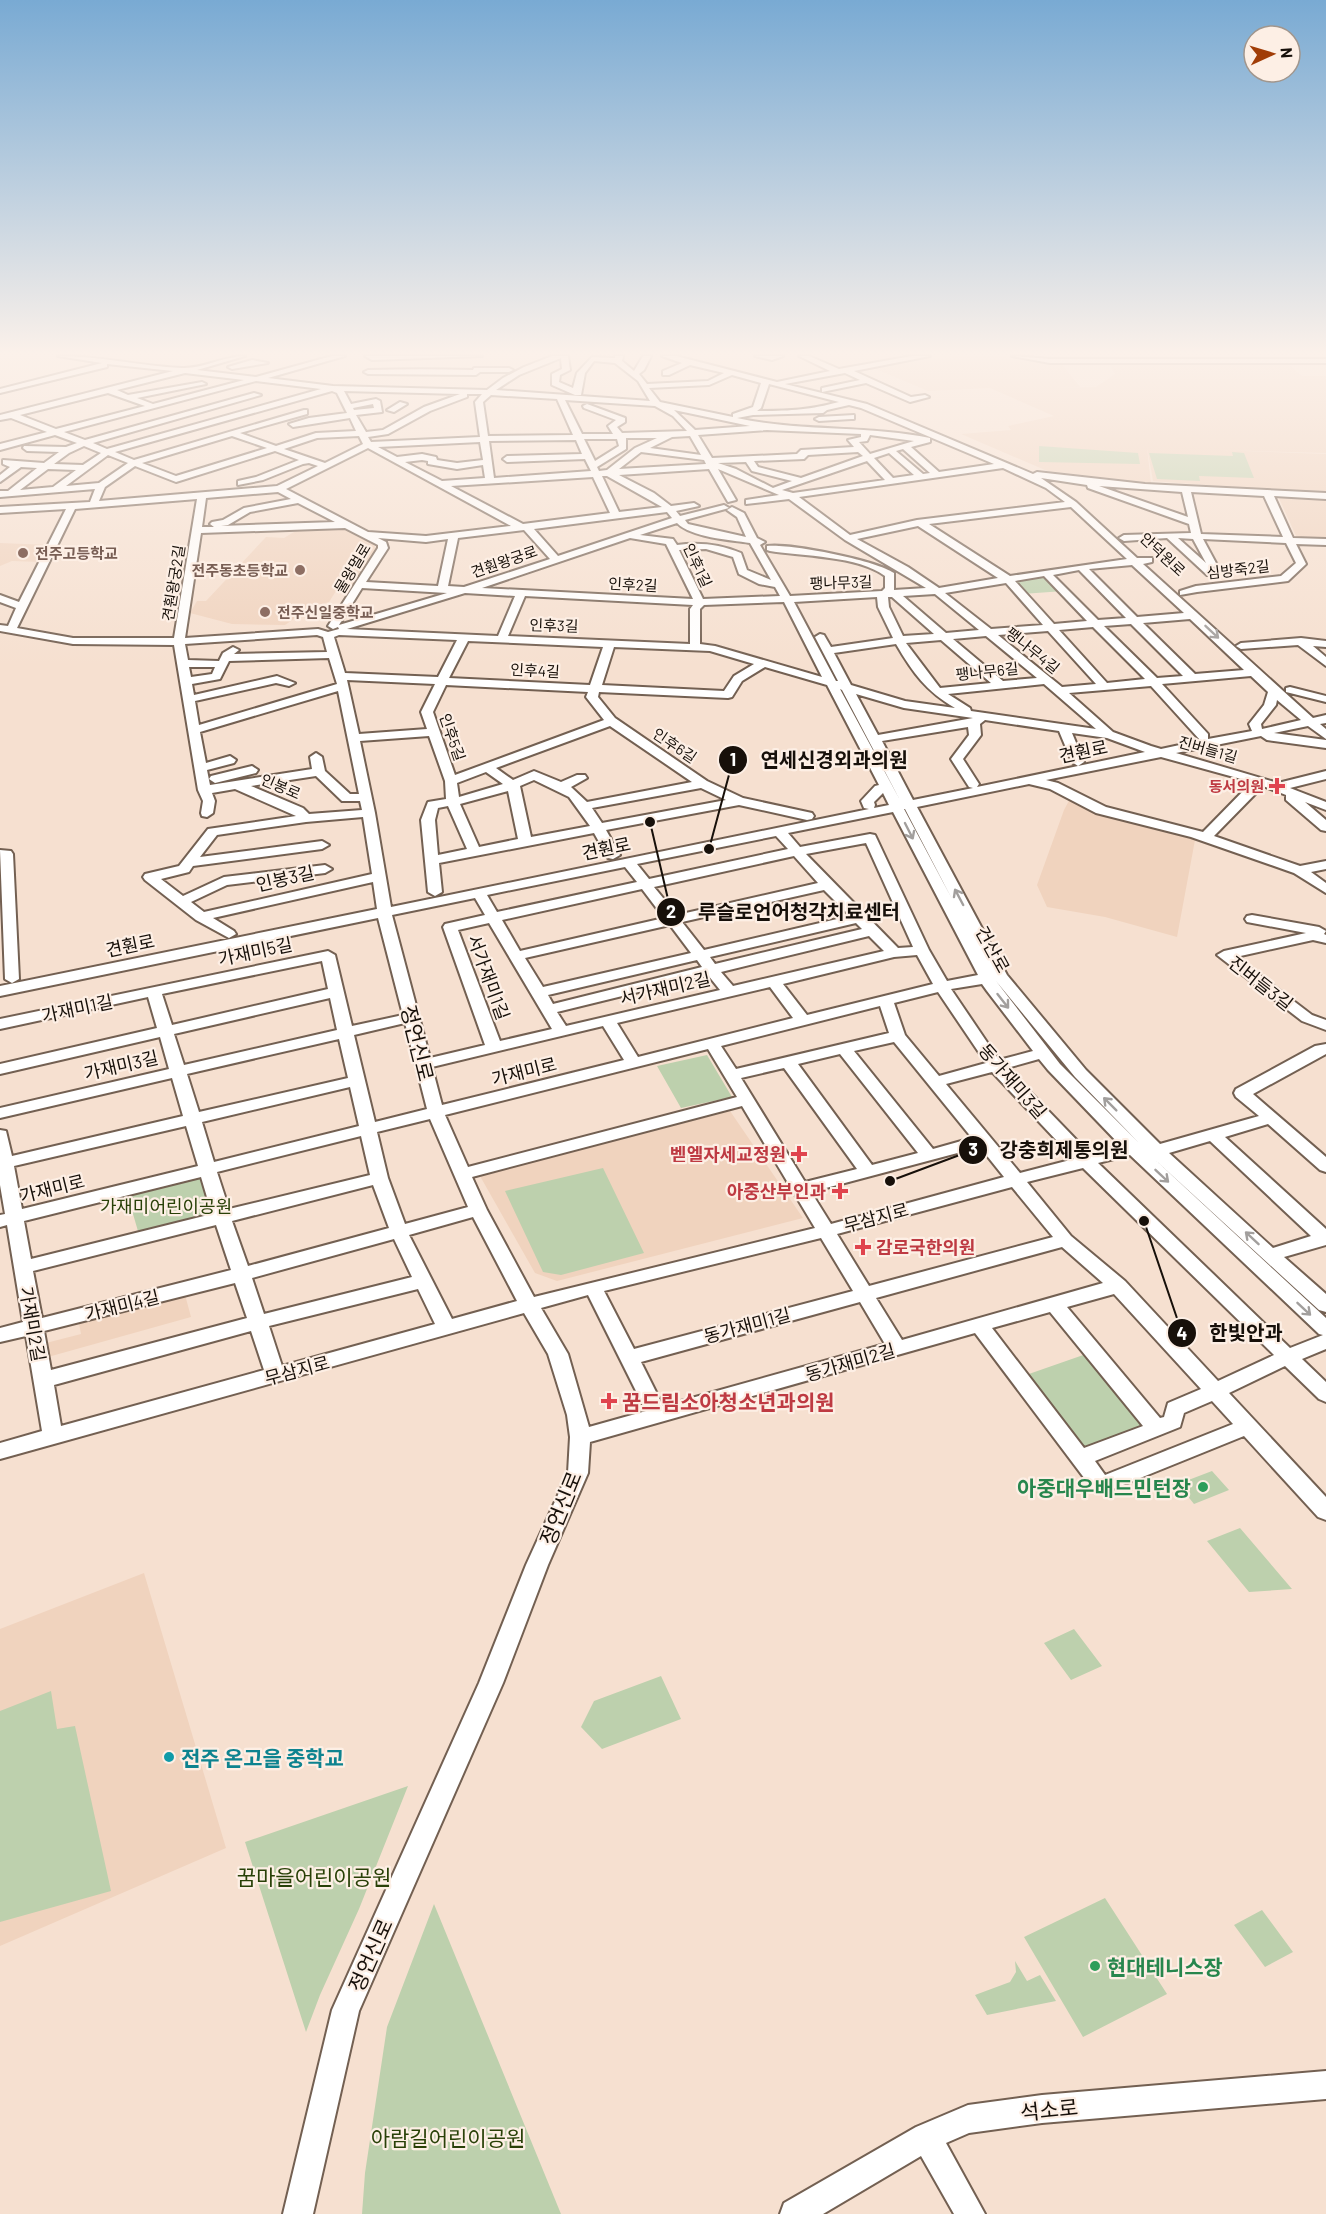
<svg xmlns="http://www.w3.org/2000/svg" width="1326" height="2214" font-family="Barlow,'Noto Sans KR',sans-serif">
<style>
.built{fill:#f0d3be}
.green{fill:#bdd0ad}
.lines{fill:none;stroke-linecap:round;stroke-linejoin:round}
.minor-casing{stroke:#736052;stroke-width:4}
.minor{fill:#fff;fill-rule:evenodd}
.oneway{stroke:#a29f9d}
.education-dot{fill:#8d6e63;stroke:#fdefe5;stroke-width:2}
.health-dot{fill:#e0444e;stroke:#fdefe5;stroke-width:2}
.leisure-dot{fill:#2e9e5b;stroke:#fdefe5;stroke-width:2}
.culture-dot{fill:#0f9aa8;stroke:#fdefe5;stroke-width:2}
.labels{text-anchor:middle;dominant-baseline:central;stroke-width:4.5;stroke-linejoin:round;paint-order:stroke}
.far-education-label{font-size:15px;font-weight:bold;fill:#785e54;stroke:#fdefe5;text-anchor:start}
.far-street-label{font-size:15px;fill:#17100a;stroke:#fdefe5}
.far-health-label{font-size:15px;font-weight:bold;fill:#be3a42;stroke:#fdefe5;text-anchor:end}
.street-label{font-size:18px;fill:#17100a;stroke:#fdefe5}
.health-label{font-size:18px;font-weight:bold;fill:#be3a42;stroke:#fdefe5;text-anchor:end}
.park-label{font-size:18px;fill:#294108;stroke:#fdefe5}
.near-street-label{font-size:21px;fill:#17100a;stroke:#fdefe5}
.near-health-label{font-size:21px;font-weight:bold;fill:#be3a42;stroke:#fdefe5;text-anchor:start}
.near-leisure-label{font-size:21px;font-weight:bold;fill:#27864d;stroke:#fdefe5;text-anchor:end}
.near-culture-label{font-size:21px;font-weight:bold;fill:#0d838f;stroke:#fdefe5;text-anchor:start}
.near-park-label{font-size:21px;fill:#294108;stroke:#fdefe5}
.leader{fill:none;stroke:#17100a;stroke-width:2}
.callout-dot{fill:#17100a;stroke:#fdefe5;stroke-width:2}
.mark-label{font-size:18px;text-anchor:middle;font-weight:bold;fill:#fff}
.callout-label{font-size:20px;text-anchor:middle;font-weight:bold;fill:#17100a;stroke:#fdefe5;stroke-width:4.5;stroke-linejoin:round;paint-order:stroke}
</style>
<rect width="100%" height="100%" fill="#f6e0d0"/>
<!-- built -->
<path class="built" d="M993,356L1060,362L1080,387L1054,388L1096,387L1115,374L1109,364H1288L1302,376H1326V453L1218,450L1326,454V494L1153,481L1147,447L1151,484L1081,478L1052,473L961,434L1011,430L1008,426L1054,416L990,388L928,391L871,367L923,358Z
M1031,356H1185L1188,358L1100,359Z
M1278,496L1326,498V540L1297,538Z
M338,528L356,532L370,539L376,548L352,592L336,591L329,602L313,606L285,625L232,624L190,613L197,601H206L266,537L284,538L299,529Z
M0,543L50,545L40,562L12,561L0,566Z
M1071,797L1195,840L1177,937L1105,917L1047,907L1037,885L1064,810Z
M730,1111L803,1218L557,1281L535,1273L480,1176Z
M184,1291L191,1317L48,1357L46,1343L81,1334L78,1318Z
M144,1573L226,1848L0,1946V1629Z"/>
<!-- green -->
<path class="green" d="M1039,446L1138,453L1140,464L1039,462Z
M1232,452L1244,453L1254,478L1199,476L1200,481L1157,479L1149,453L1233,456Z
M1047,574L1064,591L1022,594L1011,580Z
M707,1055L732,1097L681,1108L657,1066Z
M603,1168L644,1253L561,1275L543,1272L505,1191Z
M210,1169L223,1219L140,1238L126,1190Z
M1089,1353L1150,1428L1085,1451L1026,1375Z
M1212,1471L1229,1490L1194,1504L1178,1484Z
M1240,1528L1292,1589L1249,1592L1207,1541Z
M1074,1629L1102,1666L1071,1680L1044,1643Z
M661,1676L681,1719L602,1749L581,1727L594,1701Z
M51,1691L57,1729L75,1726L111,1891L0,1922V1711Z
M408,1786L359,1909L320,1995L306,2032L245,1842Z
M1105,1898L1167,1994L1083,2037L1024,1937Z
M434,1904L561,2214H362L365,2173L387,2027Z
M1262,1910L1293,1952L1265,1967L1234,1925Z
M1015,1961L1027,1981L1040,1975L1056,2001L987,2015L975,1995L1010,1982L1016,1972Z"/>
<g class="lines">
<!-- minor casing -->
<g class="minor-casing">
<path id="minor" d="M58,356C100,356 140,366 182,368C203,369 224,356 245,356L197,370L256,377L332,356H345L268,378L333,386L487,390L503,378L524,367L552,356H568L570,370L560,375L559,382L573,388L577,373L592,357L615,358V356H623L622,361L634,371L643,356H651L644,370L639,374L647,384L708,381L724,373L690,365L669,375H663V371L682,363L662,356H676L777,382L830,371L799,356H809L839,369L912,356H930L854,371L911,397L925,395L929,397L910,402L866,383L822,392V388L860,380L845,373L785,384L867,404L1033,474L1037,472L1145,484L1326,493V499L1274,496L1293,538L1326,539V545L1296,544L1306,564L1288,581L1197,592L1180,595V591L1196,586L1281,576L1296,563L1286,543L1203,539L1217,565L1211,568L1216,573L1215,575H1207L1167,538L1124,541L1119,538L1124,535L1191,533L1189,524L1088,488L1087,485L1041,478L1076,502L1137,558H1152V562L1143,564L1313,718L1326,715V723L1320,724L1326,729V739L1308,726L1274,733L1326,740V748L1267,740L1261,736L1176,753L1278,783L1326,771V779L1290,788L1326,802V810L1305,802L1326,820V831L1321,830L1286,800V795L1263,786L1214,836L1300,866L1326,861V869L1311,872L1326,883V893L1294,873L1191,837L1096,813L1050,789L1029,784L917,807L1007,975L1086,1070L1160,1144L1259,1116L1236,1097L1234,1093L1236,1089L1315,1046L1326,1044V1054L1253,1094L1326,1157V1172L1320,1170L1268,1124L1225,1137L1326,1229V1245L1284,1257L1326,1294V1312L1319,1310L1151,1156L1326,1318V1349L1302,1359L1326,1382V1402L1319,1399L1285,1366L1229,1393L1326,1497V1520L1318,1517L1244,1436L1108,1491L1101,1493L1094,1491L975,1333L590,1442L588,1473L548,1565L503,1683L359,2011L313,2214H283L332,2010L479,1683L526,1565L568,1473L570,1437L567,1415L548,1354L524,1313L0,1459V1443L42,1431L26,1336L0,1342V1328L23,1322L7,1225L0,1227V1215L5,1214L0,1185V1130L6,1131L12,1156L183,1116L172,1078L0,1118V1108L169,1069L160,1037L0,1074V1064L157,1028L148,997L0,1029V1019L328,951L335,955L352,1026L403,1015L378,918L0,996V986L377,909L373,882L213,918L234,931L236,934L229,938L196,920L145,880L143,877L145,874L179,866L208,829L296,816L235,789L212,793L215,801L213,813L207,817L202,816L201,813L203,801L198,790L174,645L73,644L0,631V625L8,626L16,608L0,602V595L19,602L66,509L0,513V507L90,502L95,489L0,497V491H8L37,468L21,467L0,482V475L10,467L3,464V460L44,463L59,452L27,451L23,448L24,446L66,447L77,443L55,435L0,450V444L47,432L11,418L0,420V415L173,371L107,364V367L0,393V389L102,363ZM561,358L562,369L552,374V385L575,395H581L585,373L594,361L615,363L638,381L650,401L496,390L519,375ZM185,373L244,380L153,404L137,398L206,384L202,382L128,395L117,390ZM732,375L761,383L753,407L733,414V417L660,402L649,388L709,385ZM256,381L321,389L107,449L93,443L261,395L254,393L85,440L64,432ZM769,384L839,402C809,410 790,411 757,411L761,408ZM332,391L337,393L347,413L309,418L289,424L293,427L350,418L356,431L316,433L276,446L240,433L307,414V410H304L134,460L115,452ZM344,391L460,394L424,407L383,430L366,432L356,415L382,412L380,401L376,399L351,404ZM108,393L145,406L56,429L20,415ZM467,394H482L475,402L480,437L371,442L368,437L388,434L430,411L467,397ZM491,395L557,399L573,435L488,436L483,402ZM565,400L655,406L673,416L687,431L622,433L617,427L625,422V418L587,404L583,406L584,408L616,420L608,426L613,434H582ZM373,404L374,408L354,410L353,408ZM849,405L861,408L994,464L939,472L911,447L930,442V438C866,425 801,432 737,418L753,415L823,413L827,410ZM674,410L750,426L695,430ZM767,430L861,434V437L848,440L854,447L801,450L797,454L712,458L698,435ZM870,435L914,441L870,454L859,442L867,441ZM232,436L267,448L176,476L142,463ZM359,436L363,444L325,463L284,449L317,438ZM690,436L701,455L650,448L672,437ZM626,438H657L635,448L607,470L599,471L597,467L626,449ZM584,439H617L619,446L595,461ZM576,440L582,454L507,456L503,459L507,462L585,459L591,471L494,478L489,441ZM480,442L483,460L457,463L437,460L436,457L422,454L397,457L378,447ZM84,446L101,453L83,465L54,464L69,453ZM368,448L511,526L426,536L368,532L286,489ZM903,449L930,473L923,474L896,451ZM275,451L299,460L256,477L238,481V485L263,480L303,464L309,463L318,466L277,486L99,501L105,487L135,466L176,482ZM641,452L704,460L706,464L619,469ZM858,452L863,456L801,478L758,467L754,461L804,459L808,455ZM889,453L914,475L893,478L874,458ZM108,455L128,463L99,483L66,486ZM422,460L428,461V464L457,469L483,465L485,478L442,481L405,462ZM867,461L885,480L793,493L782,490ZM746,462L752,471L792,481L773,488L736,469L718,463ZM1003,468L1046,488L1065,502L917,520L850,535L799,497ZM48,469L76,470L53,487L20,490ZM709,469L728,502L736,500L718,469L779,495L746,500V504L789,499L845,540L926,588L894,590V573C876,560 788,543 767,546V550L770,551C802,556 859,556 885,576V588L882,591L790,596L760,545L765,542L757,538L744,513L732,507L727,510L737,517L746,537L688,524L685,520L729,508L724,505L680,516L676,511L699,506L694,503L671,506L654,493L619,475ZM602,476H607L662,507L619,512ZM593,477L610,513L523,524L451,486ZM1099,486L1182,492L1188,517ZM278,492L291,499L244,508L223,520L212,522L210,524L214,527H202L206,498ZM1191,492L1264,496L1283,537L1201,534ZM197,499L174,638H73L17,628L75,509ZM298,503L335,522L221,526L228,525L250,512ZM1071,507L1127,559L1010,576L929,524ZM667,512L672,518L558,556L534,529ZM677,523C690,537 730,540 750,543L771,580L747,570L741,553C719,544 700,542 677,545L673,539L640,535ZM918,526L998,578L939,588L908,567L857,539ZM345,528L378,545V548L328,626L333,629L338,627L339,629L328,632L318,629L185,638L201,533ZM524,530L550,559L464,587L448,586L458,538ZM378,538L426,542L448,539L438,586L366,582L388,548L386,542ZM630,538L666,544L693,599L482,588ZM1178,538L1193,539L1206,563ZM706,549L733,557L739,574L759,584L775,587L780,596L703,599L679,550ZM1132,565L1184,613L1137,617L1089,569ZM1079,570L1126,618L1098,620L1053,575ZM1044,576L1087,621L1054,624L1015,581ZM1006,583L1043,625L991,629L945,593ZM362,588L447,593L339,625ZM465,593L515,596L498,636L347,629ZM935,594L979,630L946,633L903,596ZM525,596L693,605L690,609V644L508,636ZM877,597L878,607L893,638L831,647L824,635L820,634L815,637L838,681H836L794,602ZM888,597H892L934,634L903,636L889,607ZM784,602L822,677L715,646L700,644V609L704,605ZM1190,619L1244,670L1195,674L1143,623ZM1131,624L1183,676L1157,678L1104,626ZM1093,627L1145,679L1107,683L1059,630ZM1048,631L1096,684L1062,687L998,635ZM317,635L323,637L327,652L234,654L239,650L233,647L223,653L219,661L188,660L185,644ZM339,635L457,640L438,677L345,673L334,637ZM986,636L1037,678L1003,681L953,639ZM941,640L991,683L940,688L906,643ZM468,641L603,647L590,685L449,678ZM896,644C913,673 926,691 955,708L905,701L851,685L834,653ZM614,647L710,651L754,664L734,676L724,691L602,685ZM329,658L337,684L199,725L195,701L276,683L289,686L295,683L277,676L194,695L192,684L220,679L229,661ZM189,667H215L212,674L191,677ZM765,667L827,685L879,785L875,786L861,801L864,808L869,809L391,907L375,813L360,741L429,736L445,781L446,799L428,802L421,820L428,892L435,896L442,892L439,863L594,833L608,858L613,859L620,855L606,830L739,805L807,820L812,819L814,816L812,813L743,798L707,781L615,718L598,697L599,692L728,698L732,697L742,681ZM1251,676L1268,692L1264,705L1249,724L1252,731L1208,739V734L1162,684ZM347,680L435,684L421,712L427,729L359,734ZM1044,684L1096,729L971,711L970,708L948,694ZM446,685L588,692L586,697L604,720L455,775L433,712ZM1151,686L1200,740H1203L1161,749L1151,746L1113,732L1069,693ZM840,689L842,690L901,802ZM338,691L359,794H350L325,771L322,757L316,753L310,757L312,769L210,785L207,770L234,763L236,760L230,756L206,763L200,732ZM856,694L904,708L973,718L878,735ZM1277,700L1301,720L1262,729L1261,724L1276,705ZM985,720L1059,731L1072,762L1078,766L1084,762L1072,733L1107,738L1145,752L977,787L979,784L963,759L981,735L980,724ZM610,726L692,782L587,802L571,787L587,778L585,775H577L561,782L534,771L513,780L496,768ZM968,727L969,735L951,759L969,787L973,788L913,800L882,741ZM1161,757L1252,782L1203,832L1106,807L1058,783L1046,780ZM486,772L503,784L459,797L457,783ZM316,776L342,801H360L362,810L309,814L303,808L251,786ZM534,780L569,797L590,826L531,837L520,786ZM701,788L726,800L602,823L592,808ZM508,791L518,839L479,847L460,804ZM883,793L889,805L869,809L874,808L875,805L874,802ZM448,806L467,849L438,855L435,820L438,808ZM904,809H905L952,899ZM893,812L978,975L947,981L929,950L875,835L870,834L800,847L788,833ZM363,817L372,874L204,912L191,902L227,885L325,873L332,869L325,865L224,877L183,896L161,879L189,872L193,866L322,849L329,845L322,841L200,857L217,835L306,822ZM776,836L788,849L649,879L637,864ZM866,843L913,947L898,948L806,854ZM794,856L818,883L677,915L654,887ZM625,867L637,882L497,912L487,895ZM642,889L664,918L520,951L502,920ZM824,890L850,916L704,950L682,922ZM475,898L485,915L445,924L443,927L485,1045L430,1058L392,915ZM489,923L552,1029L500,1041L458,930ZM856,923L862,929L715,964L710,957ZM670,925L691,953L543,987L525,958ZM869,936L884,951L733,986L721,972ZM917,955L933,984L807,1015L783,984L894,957ZM697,960L702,967L553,1004L548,995ZM322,961L328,989L172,1025L162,994ZM708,975L720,990L566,1026L557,1012ZM996,981L1075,1077L1139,1143L1060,1064ZM982,984L987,991L1033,1051L999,1060L951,989ZM770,987L793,1018L638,1057L617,1023ZM938,992L986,1063L939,1076L905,1035L894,1003ZM330,998L337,1030L184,1065L174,1034ZM880,1006L889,1033L736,1069L721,1046ZM405,1023L427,1109L375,1122L354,1035ZM603,1026L624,1060L442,1105L432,1067ZM339,1039L348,1078L199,1112L187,1074ZM894,1042L972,1138L933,1149L854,1051ZM708,1049L737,1097L468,1167L445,1115ZM840,1054L918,1153L872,1165L798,1064ZM1039,1059L1048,1070L1121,1146L1090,1154L1007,1068ZM784,1068L857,1169L805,1182L741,1078ZM992,1072L1074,1159L1020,1173L946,1084ZM350,1087L359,1126L214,1162L202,1122ZM742,1106L815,1228L534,1297L487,1210L472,1177ZM430,1119L468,1207L405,1224L388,1178L377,1132ZM186,1126L198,1166L22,1209L14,1166ZM361,1136L370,1175L229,1209L217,1172ZM1210,1141L1311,1236L1273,1248L1169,1153ZM980,1147L1004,1177L831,1224L811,1192ZM1130,1155L1319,1334L1323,1335L1290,1348L1098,1163ZM1083,1168L1274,1355L1218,1381L1125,1281L1071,1236L1027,1182ZM201,1177L212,1214L31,1259L24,1221ZM373,1185L389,1228L248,1266L232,1221ZM1012,1187L1053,1237L869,1286L837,1234ZM473,1217L517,1301L452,1319L409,1235ZM216,1225L231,1270L42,1318L33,1271ZM821,1238L853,1291L634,1349L604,1291ZM394,1239L412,1277L264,1314L252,1278ZM1062,1247L1103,1283L902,1340L876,1298ZM235,1283L247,1318L51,1370L44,1331ZM418,1289L435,1324L282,1366L269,1326ZM1114,1294L1201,1389L1168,1403L1164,1417L1160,1418L1067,1307ZM588,1295L646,1411L589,1427L568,1354L541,1308ZM860,1302L885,1344L663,1406L641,1362ZM1050,1312L1143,1426L1084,1448L992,1328ZM251,1331L264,1370L61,1426L54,1385ZM1212,1401L1233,1424L1105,1475L1095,1461L1180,1427L1184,1413Z
M365,356H482L372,360Z
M755,356H783L772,360Z
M1012,356L1050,359H1326V363H1050Z
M252,360L268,363L232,369L228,367Z
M474,368H509L513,370L509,372H480L476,375L368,374L364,372L368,370C403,369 438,369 473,370Z
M400,402L407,404L394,412L387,410Z
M854,415V419H851L819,421L815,419L819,417Z
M1301,638L1326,641V647L1313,646L1326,657V666L1298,645L1241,649L1236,646L1241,643Z
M1290,687L1326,696V702L1286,692V688Z
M252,766L258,770L256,773L215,783L209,779L211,776Z
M0,850L11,851L13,854L19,979L12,983L5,979Z
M1252,915L1319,927L1326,931L1324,934L1326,935V943L1313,940L1236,957L1312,1015L1326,1020V1030L1302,1021L1217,955L1224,951L1306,933L1247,922L1245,919L1247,916Z
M1326,2071V2099L1042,2123L969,2133L946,2143L985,2214H954L921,2156L823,2214H780L784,2203L916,2127L968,2105L1042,2095Z"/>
</g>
<!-- minor -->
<use href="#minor" class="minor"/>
</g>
<!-- one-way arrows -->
<defs><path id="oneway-shaft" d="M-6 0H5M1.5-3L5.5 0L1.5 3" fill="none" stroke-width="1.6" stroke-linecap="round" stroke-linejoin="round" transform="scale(1.5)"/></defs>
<g class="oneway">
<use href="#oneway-shaft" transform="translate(1212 632) rotate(43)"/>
<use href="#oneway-shaft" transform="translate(909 831) rotate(63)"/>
<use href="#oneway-shaft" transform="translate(959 897) rotate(-118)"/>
<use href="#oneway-shaft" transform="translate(1003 1001) rotate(52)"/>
<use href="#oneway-shaft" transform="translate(1110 1104) rotate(-135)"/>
<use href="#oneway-shaft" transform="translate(1162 1176) rotate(43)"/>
<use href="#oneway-shaft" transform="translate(1252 1238) rotate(-137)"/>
<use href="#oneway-shaft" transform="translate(1304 1309) rotate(43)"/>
</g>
<!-- sky -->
<linearGradient id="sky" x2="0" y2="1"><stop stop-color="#79aad3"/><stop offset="0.53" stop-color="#fbf1ea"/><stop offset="1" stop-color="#fbf1ea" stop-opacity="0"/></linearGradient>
<rect width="1326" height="666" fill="url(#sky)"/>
<!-- markers -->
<g class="education-dot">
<circle cx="23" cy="553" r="6"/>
<circle cx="300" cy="570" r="6"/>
<circle cx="265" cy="612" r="6"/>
</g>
<g class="health-dot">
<path d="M1274 777h6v6h6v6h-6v6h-6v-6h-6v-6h6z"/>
<path d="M796 1145h6v6h6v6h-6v6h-6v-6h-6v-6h6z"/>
<path d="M837 1182h6v6h6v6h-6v6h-6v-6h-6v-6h6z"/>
<path d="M860 1238h6v6h6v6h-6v6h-6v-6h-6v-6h6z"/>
<path d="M606 1392h6v6h6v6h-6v6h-6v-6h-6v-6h6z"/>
</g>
<g class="leisure-dot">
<circle cx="1203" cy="1487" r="6"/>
<circle cx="1095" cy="1966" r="6"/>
</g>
<circle class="culture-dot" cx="169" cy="1757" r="6"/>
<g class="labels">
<!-- far-education labels -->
<g class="far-education-label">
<text x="35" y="553">전주고등학교</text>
<text x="288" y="570" text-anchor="end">전주동초등학교</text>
<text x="277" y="612">전주신일중학교</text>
</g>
<!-- far-street labels -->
<g class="far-street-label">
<text transform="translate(1163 554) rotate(43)">안덕원로</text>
<text transform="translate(504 561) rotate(-19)">견훤왕궁로</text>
<text transform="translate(698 565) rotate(65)">인후1길</text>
<text transform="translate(352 568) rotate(-59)">물왕멀로</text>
<text transform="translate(1238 569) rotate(-7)">심방죽2길</text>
<text transform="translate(841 582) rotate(-2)">팽나무3길</text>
<text transform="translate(173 583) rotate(-81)">견훤왕궁2길</text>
<text transform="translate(633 584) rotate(3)">인후2길</text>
<text transform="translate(554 625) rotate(2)">인후3길</text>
<text transform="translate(1033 650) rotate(39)">팽나무4길</text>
<text transform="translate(535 670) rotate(3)">인후4길</text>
<text transform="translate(987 671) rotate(-6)">팽나무6길</text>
<text transform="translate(453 737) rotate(71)">인후5길</text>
<text transform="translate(675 745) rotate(34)">인후6길</text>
<text transform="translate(1208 749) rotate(16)">진버들1길</text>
<text transform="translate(281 786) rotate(23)">인봉로</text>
</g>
<!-- far-health labels -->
<g class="far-health-label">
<text x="1264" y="786">동서의원</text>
</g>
<!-- street labels -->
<g class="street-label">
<text transform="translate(1083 751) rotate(-12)">견훤로</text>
<text transform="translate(606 848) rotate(-12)">견훤로</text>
<text transform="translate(285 878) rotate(-13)">인봉3길</text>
<text transform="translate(130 945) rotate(-12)">견훤로</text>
<text transform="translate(993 949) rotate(61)">건산로</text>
<text transform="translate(255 951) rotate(-12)">가재미5길</text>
<text transform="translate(489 977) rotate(70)">서가재미1길</text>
<text transform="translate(1261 983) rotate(38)">진버들3길</text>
<text transform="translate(665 988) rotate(-13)">서가재미2길</text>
<text transform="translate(77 1008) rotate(-12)">가재미1길</text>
<text transform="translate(121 1065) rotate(-13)">가재미3길</text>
<text transform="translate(524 1071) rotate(-14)">가재미로</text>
<text transform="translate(1013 1081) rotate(49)">동가재미3길</text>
<text transform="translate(52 1188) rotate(-14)">가재미로</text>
<text transform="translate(876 1217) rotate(-15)">무삼지로</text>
<text transform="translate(122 1305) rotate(-14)">가재미4길</text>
<text transform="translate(33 1324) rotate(80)">가재미2길</text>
<text transform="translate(747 1325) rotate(-15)">동가재미1길</text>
<text transform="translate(850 1362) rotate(-16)">동가재미2길</text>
<text transform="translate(297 1370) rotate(-15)">무삼지로</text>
</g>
<!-- health labels -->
<g class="health-label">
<text x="786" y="1154">벧엘자세교정원</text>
<text x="826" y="1191">아중산부인과</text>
<text x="876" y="1247" text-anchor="start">감로국한의원</text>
</g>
<!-- park labels -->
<g class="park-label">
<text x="166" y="1206">가재미어린이공원</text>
</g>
<!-- near-street labels -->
<g class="near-street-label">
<text transform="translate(418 1043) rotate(76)">정언신로</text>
<text transform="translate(560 1508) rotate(-68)">정언신로</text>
<text transform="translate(370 1955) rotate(-66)">정언신로</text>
<text transform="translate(1049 2109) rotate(-6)">석소로</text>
</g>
<!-- near-health labels -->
<g class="near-health-label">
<text x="622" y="1401">꿈드림소아청소년과의원</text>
</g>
<!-- near-leisure labels -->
<g class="near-leisure-label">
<text x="1191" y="1487">아중대우배드민턴장</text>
<text x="1107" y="1966" text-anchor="start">현대테니스장</text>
</g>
<!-- near-culture labels -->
<g class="near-culture-label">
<text x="181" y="1757">전주 온고을 중학교</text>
</g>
<!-- near-park labels -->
<g class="near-park-label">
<text x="314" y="1876">꿈마을어린이공원</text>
<text x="448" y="2137">아람길어린이공원</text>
</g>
</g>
<!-- callouts -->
<path class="leader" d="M709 849L733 760M650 822L671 912M890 1181L973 1150M1144 1221L1182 1333"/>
<g class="callout-dot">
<circle cx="709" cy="849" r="6"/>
<circle cx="650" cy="822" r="6"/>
<circle cx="890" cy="1181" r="6"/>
<circle cx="1144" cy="1221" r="6"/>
<circle cx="733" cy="760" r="15"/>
<circle cx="671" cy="912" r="15"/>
<circle cx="973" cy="1150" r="15"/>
<circle cx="1182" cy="1333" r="15"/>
</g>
<g class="mark-label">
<text x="733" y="766">1</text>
<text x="671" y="918">2</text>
<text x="973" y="1156">3</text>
<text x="1182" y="1340">4</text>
</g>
<g class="callout-label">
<text x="834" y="767">연세신경외과의원</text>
<text x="799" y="919">루슬로언어청각치료센터</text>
<text x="1064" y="1157">강충희제통의원</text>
<text x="1246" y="1340">한빛안과</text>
</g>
<!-- north arrow -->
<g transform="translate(1272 54) rotate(86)"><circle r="28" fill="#fdefe5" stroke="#a1968d" stroke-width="1.5"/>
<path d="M0-4.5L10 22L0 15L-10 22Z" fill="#a13d07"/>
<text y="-9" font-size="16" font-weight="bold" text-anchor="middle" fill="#17100a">N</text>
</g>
</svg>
